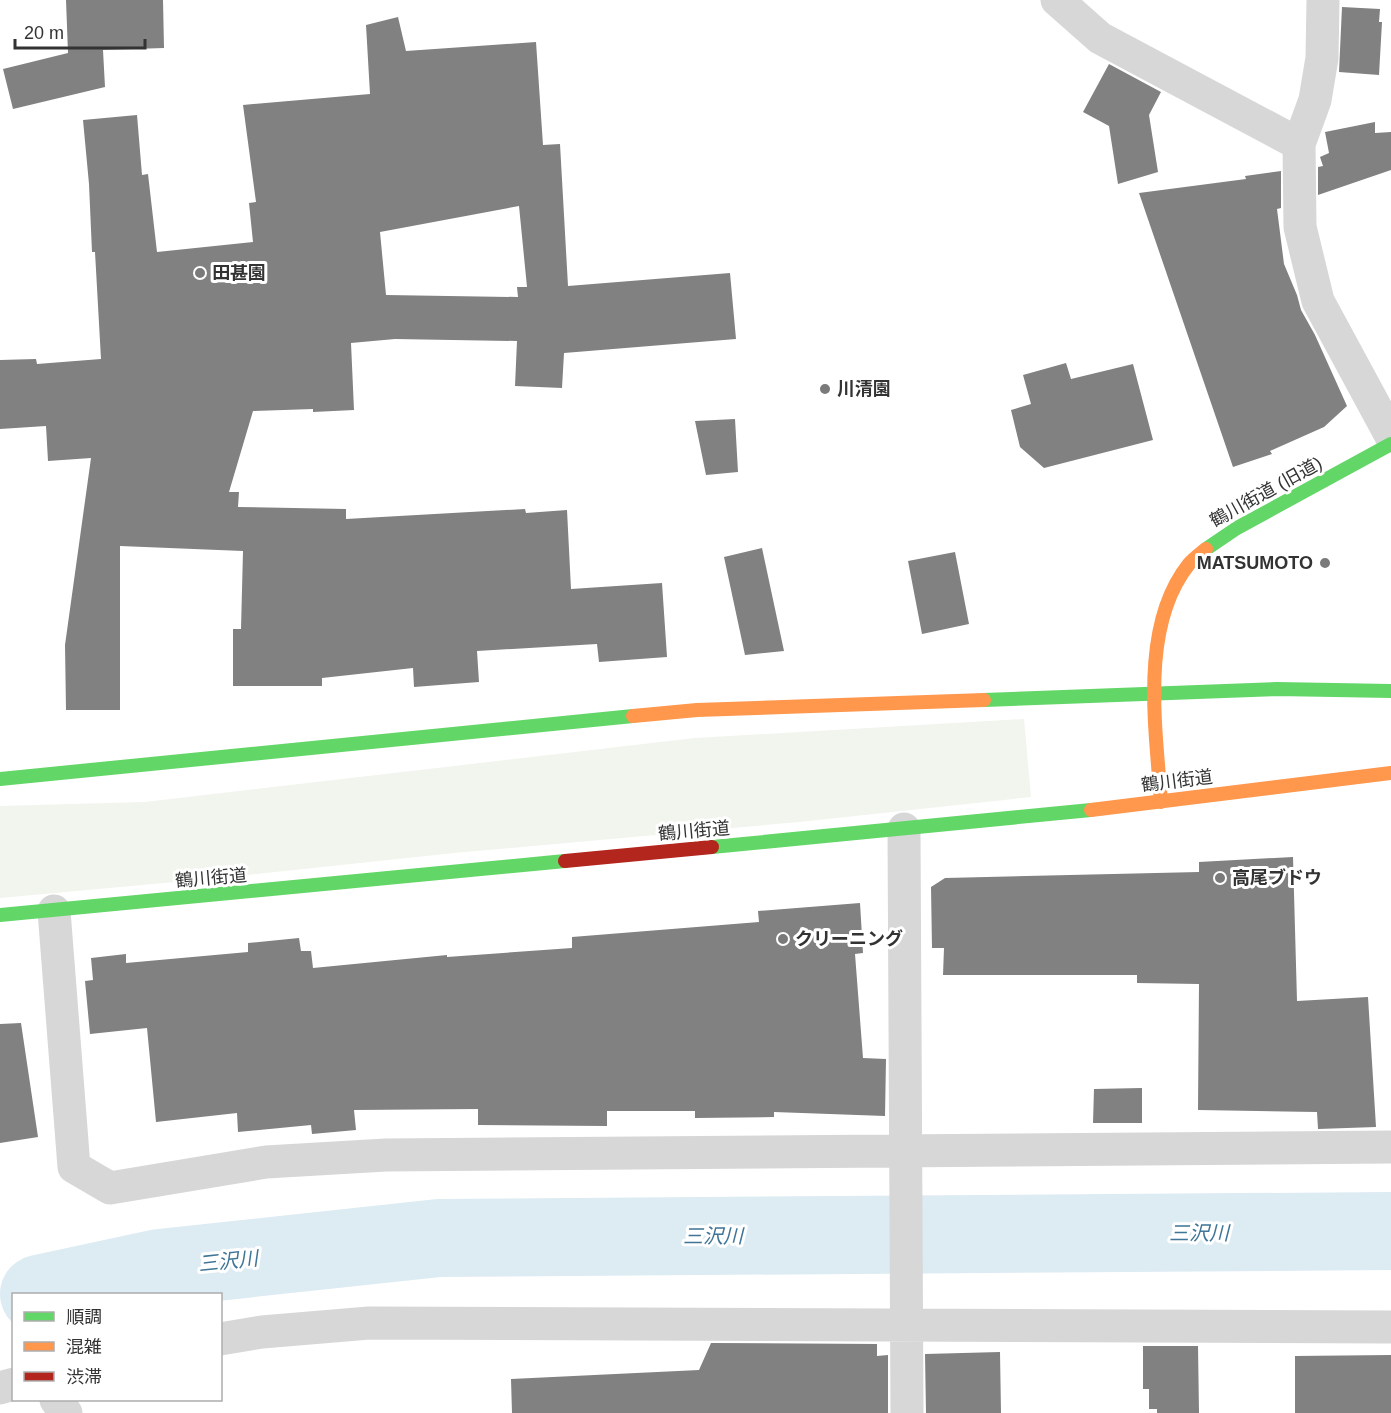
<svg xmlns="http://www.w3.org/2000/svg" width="1391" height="1413" font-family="Arial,'Noto Sans JP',sans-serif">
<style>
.green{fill:#f1f5ed}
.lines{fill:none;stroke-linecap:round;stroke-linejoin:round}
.river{stroke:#ddebf3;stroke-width:78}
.building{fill:#818181;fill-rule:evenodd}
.street{stroke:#d7d7d7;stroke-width:33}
.fast{stroke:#63d668;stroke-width:14}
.slow{stroke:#ff974d;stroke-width:14}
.jam{stroke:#b3261e;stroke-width:14}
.poi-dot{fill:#7a7a7a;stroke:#fff;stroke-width:2}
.labels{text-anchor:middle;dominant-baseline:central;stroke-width:6;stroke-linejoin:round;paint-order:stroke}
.poi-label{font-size:18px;font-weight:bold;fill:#333;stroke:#fff;text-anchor:start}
.street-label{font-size:18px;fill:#333;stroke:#fff}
.water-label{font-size:20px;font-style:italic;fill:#3f7597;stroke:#fff}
</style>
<rect width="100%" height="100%" fill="#fff"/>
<!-- green -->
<path class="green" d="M1024,719L1031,797L799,822L454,853L218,878L0,898V806L145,802L695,738Z"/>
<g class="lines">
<!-- river -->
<path class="river" d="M39,1294L160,1268L439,1238L1391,1231"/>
</g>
<!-- building -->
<path class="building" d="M66,0H163L164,48L103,50L105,87L13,109L3,69L68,53Z
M1342,7L1380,9L1379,22H1382L1379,75L1339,72Z
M398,17L406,51L536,42L543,145L560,144L568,286L730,273L736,339L564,353L562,388L515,386L517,341L395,339L351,343L354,410L313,412V409L253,411L229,492H239L238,507L346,509V519L525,509L526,513L567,510L571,589L662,583L667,657L599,662L597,644L477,651L479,682L414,687L413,668L322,678V686H233V629H241L243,551L120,546V710H66L65,645L91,458L48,461L46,426L0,429V360L36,359L37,364L101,359L95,252H92L89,184L83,120L137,115L142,175L148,174L157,252L253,242L249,203L256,202L243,105L370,94L366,25ZM519,206L527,287H517L518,297L386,295L380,232Z
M1109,64L1161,92L1149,115L1158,172L1118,184L1109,126L1083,112Z
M1375,122V133L1391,132V170L1318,195V167L1323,166L1320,157L1329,153L1325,132Z
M1281,171V208L1277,209L1284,264L1297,295L1301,310L1315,335L1347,406L1324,427L1270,451L1272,454L1233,467L1139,193L1246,179L1245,176Z
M1066,363L1071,379L1133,364L1153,440L1044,468L1020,447L1011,410L1031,404L1023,375Z
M735,419L738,472L706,475L695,421Z
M762,548L784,651L745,655L724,557Z
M955,552L969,624L922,634L908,561Z
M1293,857L1297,1001L1368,997L1376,1127L1318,1129L1317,1112L1198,1110L1199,984L1137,983V975H943L944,948H932L931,887L945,878L1199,872V862Z
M860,903L863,953L855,954L863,1058L886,1059L885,1116L774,1112V1117L695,1118V1111H607V1126L478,1125V1109L354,1110L356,1130L312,1134L311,1125L238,1132L237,1113L156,1122L147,1028L90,1034L85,981L93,980L91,958L126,954V963L248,952V943L299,938L301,951H311L313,968L447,955V957L572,948V937L759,922L758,911Z
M21,1023L38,1137L0,1143V1024Z
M1142,1088V1123H1093L1094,1089Z
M711,1343L877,1344V1356L888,1355V1413H512L511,1379L699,1370Z
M1143,1346H1198L1199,1413H1157V1409H1149V1389H1143Z
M1000,1352L1001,1413H926L925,1354Z
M1391,1355V1413H1295V1356Z"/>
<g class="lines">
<!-- street -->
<path class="street" d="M1057,0L1100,38L1299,144
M1323,0L1322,58L1315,100L1299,144L1300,227L1318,301L1391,436
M904,829L907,1413
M54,911L74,1167L110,1188L266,1162L386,1155L1391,1147
M220,1339L262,1332L369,1323L1391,1327
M0,1388L14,1384
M56,1400L66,1413"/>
<!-- fast -->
<path class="fast" d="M1206,549L1237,528L1391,444
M984,700L1277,689L1391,691
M0,779L633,716
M712,847L1091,810
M0,915L565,861"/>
<!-- slow -->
<path class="slow" d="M633,716L697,710L984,700
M1161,802C1156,729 1139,626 1189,564C1193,559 1200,554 1206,549
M1091,810L1391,773"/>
<!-- jam -->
<path class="jam" d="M565,861L712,847"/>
</g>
<!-- markers -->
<g class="poi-dot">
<circle cx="200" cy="273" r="6"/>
<circle cx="825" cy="389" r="6"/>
<circle cx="1325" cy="563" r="6"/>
<circle cx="1220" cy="878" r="6"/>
<circle cx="783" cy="939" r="6"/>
</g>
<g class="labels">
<!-- poi labels -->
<g class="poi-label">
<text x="212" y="273">田甚園</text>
<text x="837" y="389">川清園</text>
<text x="1313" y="563" text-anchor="end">MATSUMOTO</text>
<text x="1232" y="878">高尾ブドウ</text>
<text x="795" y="939">クリーニング</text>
</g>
<!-- street labels -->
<g class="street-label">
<text transform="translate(1266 492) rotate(-29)">鶴川街道 (旧道)</text>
<text transform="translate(1177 781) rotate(-7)">鶴川街道</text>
<text transform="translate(694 831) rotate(-5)">鶴川街道</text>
<text transform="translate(211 878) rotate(-5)">鶴川街道</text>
</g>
<!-- water labels -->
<g class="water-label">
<text x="1199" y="1233">三沢川</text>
<text x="713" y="1236">三沢川</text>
<text transform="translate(228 1261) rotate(-6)">三沢川</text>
</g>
</g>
<!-- legend -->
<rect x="12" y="1293" width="210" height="108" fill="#ffffff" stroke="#adadad" stroke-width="1.5"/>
<rect x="24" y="1312" width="30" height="9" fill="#63d668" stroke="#adadad" stroke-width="1.5"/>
<text x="66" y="1323" font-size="18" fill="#333333">順調</text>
<rect x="24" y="1342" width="30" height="9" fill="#ff974d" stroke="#adadad" stroke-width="1.5"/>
<text x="66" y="1353" font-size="18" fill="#333333">混雑</text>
<rect x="24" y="1372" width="30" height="9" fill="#b3261e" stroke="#adadad" stroke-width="1.5"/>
<text x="66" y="1383" font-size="18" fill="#333333">渋滞</text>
<!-- scale -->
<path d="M15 39v9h130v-9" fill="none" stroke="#333333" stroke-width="3"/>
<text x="24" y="39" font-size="18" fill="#333333" stroke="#ffffff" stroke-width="4.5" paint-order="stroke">20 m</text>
</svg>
